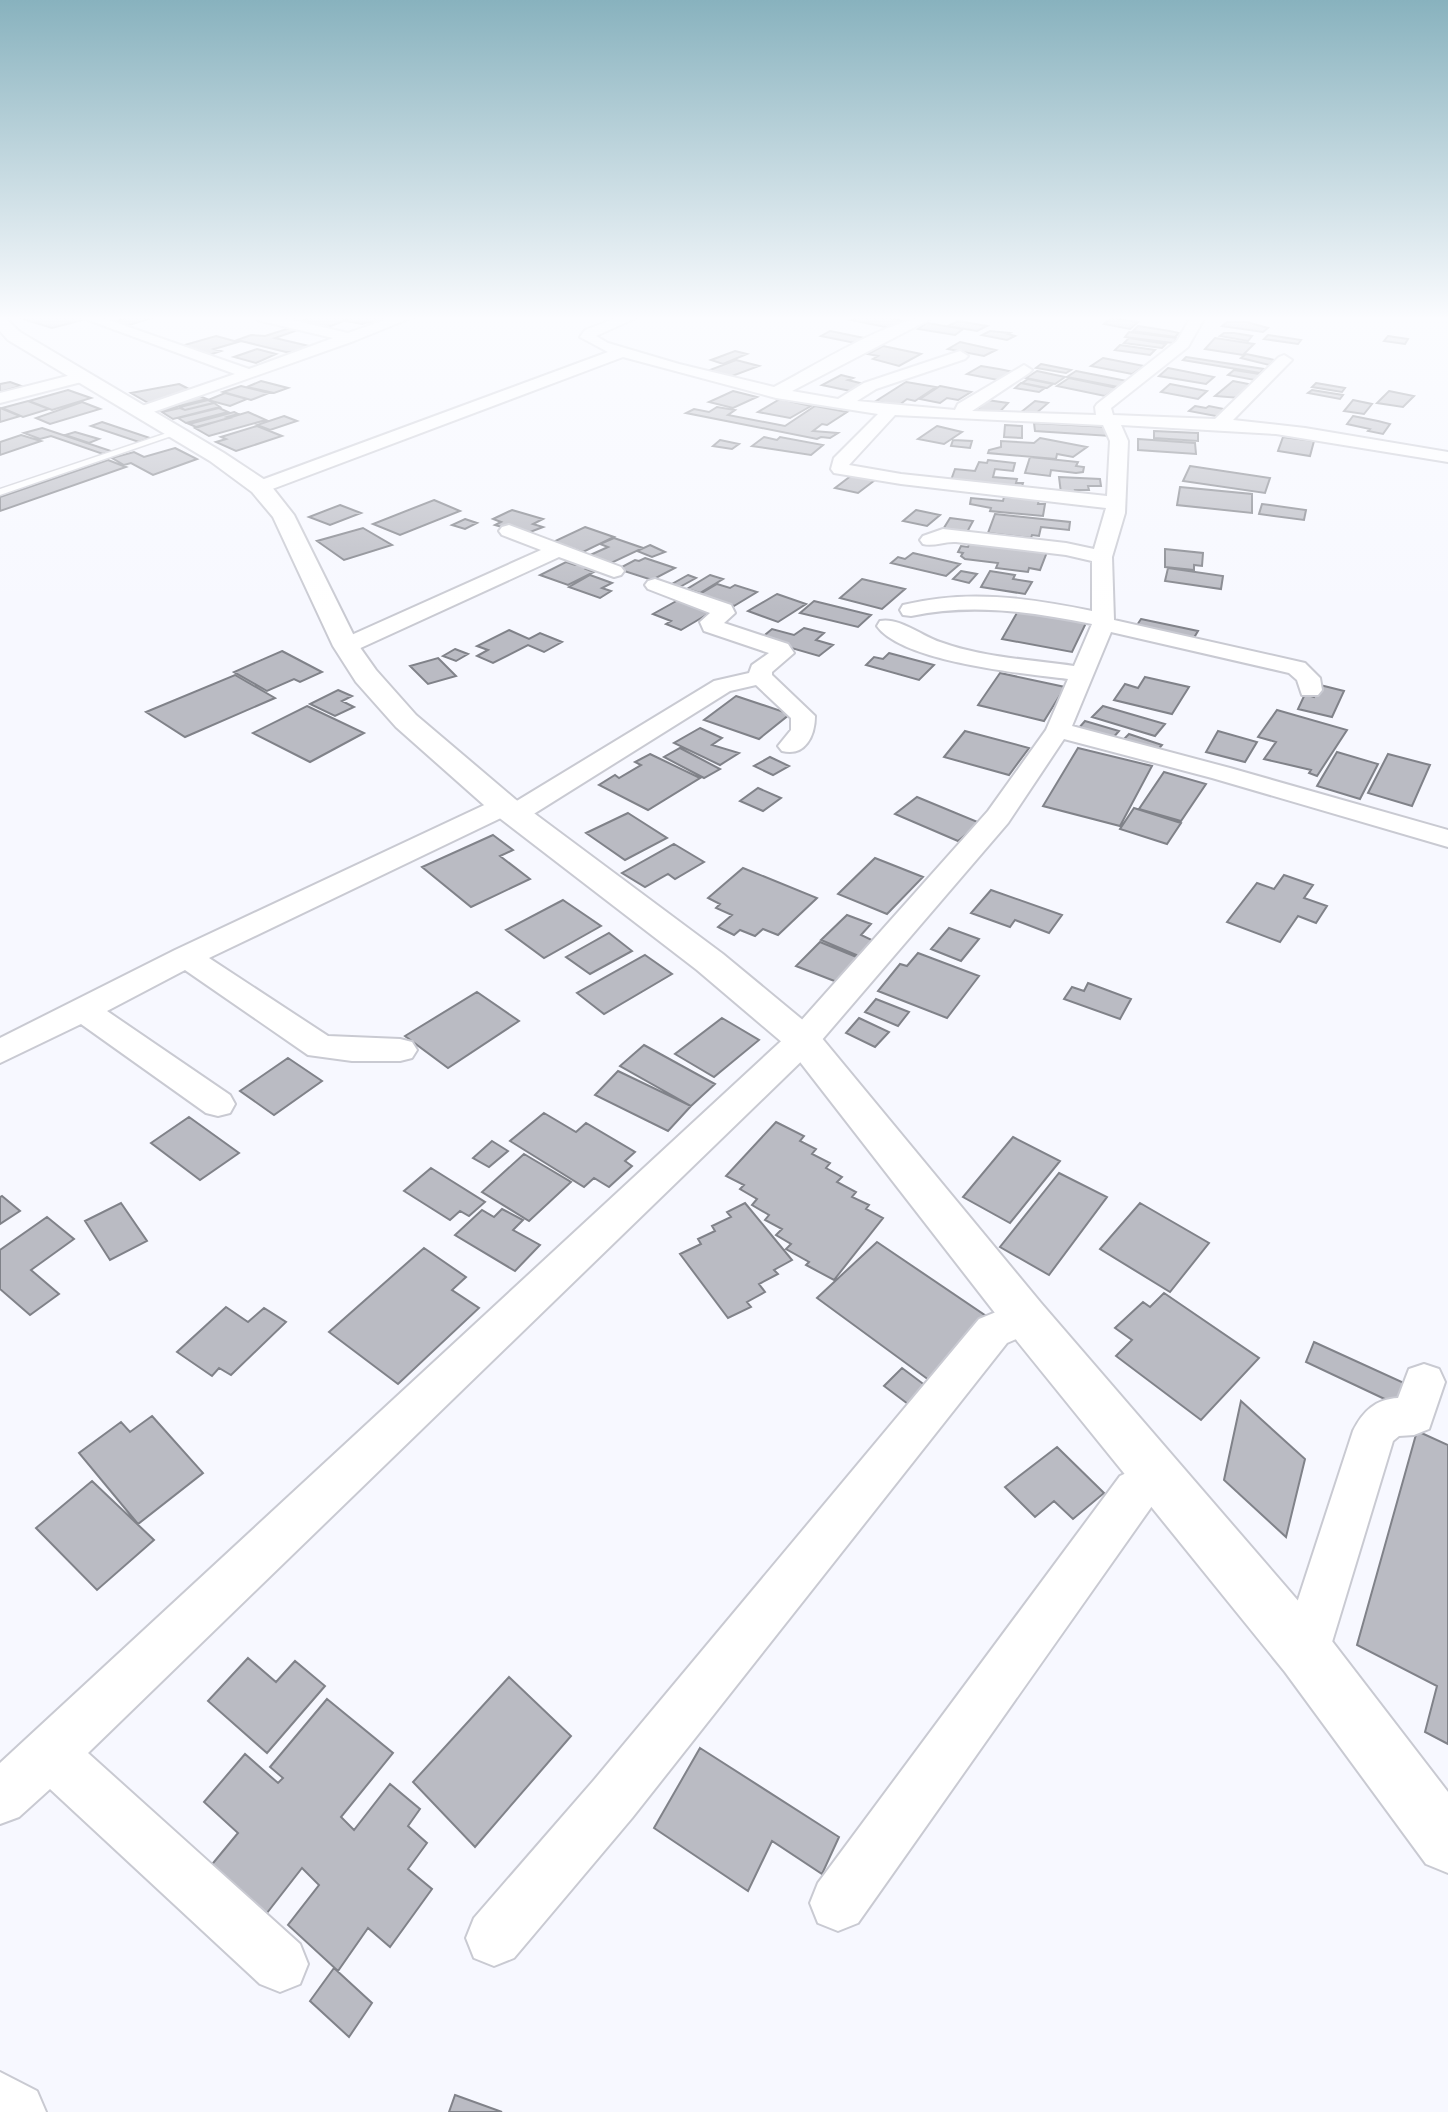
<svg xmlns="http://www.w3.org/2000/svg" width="1448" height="2112" font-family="'DejaVu Sans',sans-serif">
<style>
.building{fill:#babbc3;stroke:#808289;stroke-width:2}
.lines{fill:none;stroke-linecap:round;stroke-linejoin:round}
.service-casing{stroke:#c9cad2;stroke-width:3}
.minor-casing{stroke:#c9cad2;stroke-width:4}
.tertiary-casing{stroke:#c9cad2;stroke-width:4}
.service{fill:#fff;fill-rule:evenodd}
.minor{fill:#fff;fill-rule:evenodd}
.tertiary{fill:#fff;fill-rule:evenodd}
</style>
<rect width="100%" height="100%" fill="#f7f8ff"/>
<!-- building -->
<path class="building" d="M17,317H78L86,319L52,328Z
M130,317H155L126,326L112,322Z
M311,317H337L349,319L323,329L295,323Z
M351,317H382L391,319L379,324L368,322L362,324L346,321Z
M858,317H882L904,321L890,328L851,320Z
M1112,318L1138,322L1130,329L1104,324Z
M958,321L987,326L977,331L948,326Z
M1227,322H1247L1268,328L1263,332L1222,326Z
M927,323L963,329L955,335L918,329Z
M1138,326L1170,331L1179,333L1175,337L1133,331Z
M290,328L298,330L275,338L313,347L297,352H286L237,340L251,335L265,336Z
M830,331L869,339L860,344L821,336Z
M990,331L1010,333L1008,334L1015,336L1007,340L982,335Z
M1129,332L1177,338L1173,343L1125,337Z
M1224,333H1234L1252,336L1248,341L1220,336Z
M1268,335L1301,340L1298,344L1264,339Z
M216,336L238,342L214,349L221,351L209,355L181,346Z
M1388,336L1408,339L1405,344L1384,341Z
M1129,338L1166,344L1162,348L1124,343Z
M1215,338L1254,344L1243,355L1205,349Z
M960,342L996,350L984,356L948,349Z
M1120,345L1155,350L1150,355L1115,350Z
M883,346L921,354L899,366L873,359L878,356L868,354Z
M257,349L276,354L256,363L234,357Z
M735,351L747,354L723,364L711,360Z
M1246,354L1275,360L1269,365L1241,358Z
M1186,357L1264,369L1260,373L1183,360Z
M1103,358L1144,366L1132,374L1091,366Z
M736,360L759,366L724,379L702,373Z
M1041,364L1071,370L1066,373L1036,368Z
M981,366L999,369L1014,372L1003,381L967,374Z
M1168,368L1214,377L1206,384L1159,376Z
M1234,370L1266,375L1260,381L1228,375Z
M1037,371L1065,377L1055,384L1026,378Z
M1076,371L1127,381L1118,387L1067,377Z
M841,375L853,378L848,380L868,385L855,392L822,385Z
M1069,378L1117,388L1105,396L1057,386Z
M1028,379L1053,384L1047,388L1022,383Z
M261,381L288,388L274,393L247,387Z
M1233,381L1254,385L1240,398L1215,396Z
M10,382L21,386L0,392V384Z
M906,382L936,387L915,401L907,399L898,406L876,401Z
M1021,383L1045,388L1039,392L1015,388Z
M1316,383L1345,388L1342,392L1312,387Z
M179,384L195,392L150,404L131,393Z
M1170,384L1207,391L1198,399L1161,392Z
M241,386L269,393L251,400L223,392Z
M940,386L971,392L958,400L947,398L940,403L920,399Z
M68,390L91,398L52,410L29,401Z
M1312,390L1343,395L1340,399L1308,393Z
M733,391L757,397L733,408L709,402Z
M1389,391L1414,396L1403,407L1377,403Z
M225,393L247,399L230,406L208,400Z
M199,396L207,399L160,411L157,409Z
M780,399L811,406L790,418L758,412Z
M208,400L213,403L185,410L180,407Z
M987,400L1008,403L996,416L974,413Z
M1353,400L1372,404L1364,414L1344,411Z
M28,401L49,409L23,417L2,408Z
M1035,401L1048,403L1033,416L1020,413Z
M82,402L100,409L50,424L36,418Z
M214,403L220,407L173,419L162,412L180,408L185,410Z
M815,406L847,412L827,425L822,424L813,431L838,433L830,438L821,437L817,439L686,413L694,409L709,412L717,407L735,410L728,415L785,426Z
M1195,406L1206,408L1209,406L1229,410L1221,417L1189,411Z
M0,408L20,416L0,422Z
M219,408L228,412L186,423L178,418Z
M234,412L238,414L227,417L230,418L196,427L189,424Z
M248,412L266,420L209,436L195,428Z
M284,416L297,421L270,430L257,425Z
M1353,416L1378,421L1390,424L1383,434L1368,431L1370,429L1347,424Z
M102,422L150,438L139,442L91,426Z
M1034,423L1109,427L1110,436L1035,431Z
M1005,425L1022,426V438L1004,437Z
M257,426L282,436L236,451L216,442L226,439L221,437Z
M937,426L962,432L944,444L918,439Z
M42,428L111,451L103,454L51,436L40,439L24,433Z
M1154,431L1198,433V441L1154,438Z
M75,432L99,439L89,443L65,435Z
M21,435L41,441L0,455V442Z
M764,437L777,440L780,437L823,445L811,455L752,446Z
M1283,437L1314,441L1310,456L1278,451Z
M1040,438L1087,447L1073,457L1057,454L1056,459L988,453L989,450L1001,447V441L1034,443Z
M1138,439L1195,443L1196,454L1138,450Z
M720,440L739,444L732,449L713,446Z
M953,440L972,441L970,448L951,446Z
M175,448L197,459L153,475L131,463L124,465L112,458L134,452L144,457Z
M1030,457L1078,462L1076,466L1084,467L1083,472L1076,473L1051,470L1050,476L1025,473Z
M108,460L126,467L0,511V497Z
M988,460L1015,463L1013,471L995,469L993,477L1017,479L1016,483H1023L1021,490L950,483L955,469L975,471L979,462L987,463Z
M1190,466L1270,478L1265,493L1183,481Z
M852,475L875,480L858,493L835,488Z
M1059,477L1100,479L1101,486H1088L1089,490H1075L1076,493H1061Z
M1180,487L1252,494V513L1177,505Z
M1004,497L1039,500L1038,504H1045L1043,516L990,511L991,508L970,504L971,498L1003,501Z
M434,500L460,511L400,535L373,524Z
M1262,504L1306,510L1304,520L1259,514Z
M340,505L361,513L330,525L309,517Z
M512,510L543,519L533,524L543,527L525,534L495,525L501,522L493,519Z
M916,510L940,515L927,526L903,521Z
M995,514L1070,522L1069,530L1041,527L1039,536L1032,535L1031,538L988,533Z
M950,518L973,521L966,534L942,531Z
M465,519L477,523L465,529L452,525Z
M585,527L614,537L583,552L553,542Z
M363,528L392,545L344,560L317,541Z
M614,538L643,548L609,564L588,556L608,547L600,544Z
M970,542L1047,552L1040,570L1029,568L1028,572L996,568L998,563L965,559L961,556L963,553L958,552L961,546L968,547Z
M650,545L665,552L652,557L637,551Z
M1165,549L1203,553L1202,566L1194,565V570L1165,567Z
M913,553L960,564L946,576L891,563L898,557L905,559Z
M645,558L675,568L652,580L618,569L635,560L639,561Z
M566,562L575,565L582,562L593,565L586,569L594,572L568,585L540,575Z
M1168,568L1223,576L1221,589L1165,581Z
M961,571L977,574L969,583L953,579Z
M990,571L1015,575L1013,579L1032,582L1025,594L981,587Z
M590,575L612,583L602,588L611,591L600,598L569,587Z
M688,575L696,578L678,588L670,585Z
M710,575L723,579L700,593L687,589Z
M862,579L905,589L882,609L840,598Z
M717,584L730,588L735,585L757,592L734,606L700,594Z
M777,594L806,604L778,622L748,611Z
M680,599L713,611L681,630L666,624L671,621L653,614Z
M814,601L871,615L858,627L800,613Z
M1018,611L1086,623L1072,652L1002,639Z
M1141,619L1198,631L1192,641L1135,628Z
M804,628L824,633L816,640L833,645L819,656L760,639L772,629L794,635Z
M509,630L529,639L540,633L562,642L544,652L528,645L493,663L477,656L488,650L477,646Z
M455,649L468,654L456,661L443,656Z
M282,651L322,672L300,682L294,679L267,691L234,672Z
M889,653L934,665L919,680L866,665L874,657L883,659Z
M438,658L456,676L428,684L410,666Z
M1000,673L1065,687L1044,721L978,705Z
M235,675L275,698L185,737L146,712Z
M1145,677L1189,687L1172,714L1114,700L1125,684L1138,688Z
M1320,685L1344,691L1332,717L1298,709L1305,694L1314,697Z
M338,690L352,696L342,701L354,707L335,716L310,704Z
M736,696L790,714L759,739L704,720Z
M307,706L364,733L310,762L253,733Z
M1103,706L1165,724L1155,736L1092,717Z
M1277,710L1347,730L1317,776L1309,773L1311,770L1264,759L1276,742L1258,737Z
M1085,721L1119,731L1112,739L1078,729Z
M700,728L722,738L712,745L739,753L720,765L674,743Z
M965,731L1029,748L1009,775L944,757Z
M1218,731L1257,742L1245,762L1206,752Z
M1129,734L1162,745L1155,753L1121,742Z
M680,748L720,769L704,778L664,757Z
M1078,748L1152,766L1120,826L1043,806Z
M1337,752L1378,764L1360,799L1317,786Z
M650,754L700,778L648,810L599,785L615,775L619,778L641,765L635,762Z
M1388,754L1430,765L1412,806L1368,793Z
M770,757L789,766L773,775L754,766Z
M1164,772L1206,784L1181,821L1139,809Z
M758,788L781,798L763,811L740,801Z
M917,797L980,823L958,841L895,814Z
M1134,808L1181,823L1167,844L1120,829Z
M628,813L667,838L625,860L586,833Z
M493,835L513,850L500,856L530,879L471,907L422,867Z
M674,844L704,862L675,879L668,874L645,887L622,873Z
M875,858L923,877L887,914L838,894Z
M743,868L817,898L778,935L763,929L755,936L740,930L734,935L718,927L732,915L716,908L720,904L708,898Z
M1284,875L1313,885L1304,898L1327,906L1316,923L1298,916L1280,942L1227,922L1257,883L1274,889Z
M991,890L1062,915L1049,933L1015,920L1010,927L971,913Z
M563,900L601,926L544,958L506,930Z
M847,915L871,924L861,935L876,942L861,957L821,940Z
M949,928L979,939L961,961L931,949Z
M609,933L632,951L590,974L566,957Z
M820,942L859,958L837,982L796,966Z
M918,953L979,976L947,1018L878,991L900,964L907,966Z
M645,955L672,974L604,1014L577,993Z
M1088,983L1131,999L1120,1019L1064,999L1072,987L1084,991Z
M477,992L519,1021L448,1068L405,1036Z
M876,999L909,1012L898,1026L865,1012Z
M722,1018L759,1040L714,1077L675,1054Z
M859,1018L889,1032L875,1047L846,1033Z
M644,1045L715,1084L691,1106L620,1066Z
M288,1058L322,1081L274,1115L240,1091Z
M618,1071L691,1106L668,1131L595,1095Z
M544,1113L576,1132L586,1123L635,1152L625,1161L632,1166L609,1187L594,1178L584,1187L510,1141Z
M189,1117L239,1153L200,1180L151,1143Z
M776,1122L804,1136L800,1141L816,1149L812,1154L830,1163L826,1168L842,1177L837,1182L856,1192L852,1197L869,1205L866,1209L883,1218L834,1280L806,1265L809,1262L786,1249L791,1244L776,1235L782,1229L765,1220L769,1215L752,1205L757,1199L740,1189L744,1185L726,1176Z
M1013,1137L1060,1161L1010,1223L963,1197Z
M492,1141L508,1151L489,1167L473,1158Z
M524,1154L571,1182L529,1221L482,1192Z
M431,1168L485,1202L469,1216L460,1211L450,1220L404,1191Z
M1059,1173L1107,1197L1049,1275L1000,1247Z
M2,1196L20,1211L0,1224V1197Z
M121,1203L147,1241L110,1260L85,1221Z
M745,1203L792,1260L774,1270L778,1274L759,1284L765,1292L747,1302L751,1307L728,1318L680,1254L701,1244L698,1239L715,1231L712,1226L731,1217L727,1212Z
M1140,1203L1209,1243L1170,1292L1100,1249Z
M502,1209L523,1220L513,1230L540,1245L515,1271L455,1235L482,1210L494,1217Z
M47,1217L74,1239L31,1270L59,1294L30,1315L0,1289V1250Z
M877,1242L992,1320L933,1383L817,1298Z
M424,1248L466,1277L452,1290L479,1308L398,1384L329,1332Z
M1164,1293L1259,1358L1201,1420L1116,1356L1132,1340L1115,1328L1143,1302L1150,1307Z
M226,1307L248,1322L264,1308L286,1322L231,1375L219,1368L212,1376L177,1352Z
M1314,1342L1415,1388L1408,1410L1306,1362Z
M902,1368L926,1386L908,1404L884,1386Z
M1241,1401L1305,1459L1286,1537L1224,1480Z
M152,1416L203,1473L138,1524L79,1453L121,1422L130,1432Z
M1417,1431L1448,1445V1744L1425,1732L1437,1686L1357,1645Z
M1057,1447L1104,1493L1073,1519L1054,1501L1035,1517L1005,1487Z
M92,1481L154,1540L97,1590L36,1528Z
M248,1658L276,1682L295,1661L325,1686L267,1753L208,1701Z
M509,1677L571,1736L475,1847L413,1782Z
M327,1699L393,1753L341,1817L354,1830L390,1784L420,1809L408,1826L427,1843L408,1869L432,1889L390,1947L368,1928L338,1971L288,1925L319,1885L302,1868L263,1918L209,1868L238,1833L204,1802L245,1754L278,1783L283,1778L270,1767Z
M700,1748L839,1837L822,1874L772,1841L748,1891L654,1828Z
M334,1968L372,2003L349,2037L310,2001Z
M455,2095L502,2112H449Z"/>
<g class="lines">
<!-- service casing -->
<g class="service-casing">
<path id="service" d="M173,431L180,433L0,495V489Z"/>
</g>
<!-- minor casing -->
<g class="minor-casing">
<path id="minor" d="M80,317H100L249,369L333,338L257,320L255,317H279L348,333L393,317H413L354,341L142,416L134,411L136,408L235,374Z
M619,317H638L596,336L608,343L679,364L774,387C815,366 890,317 934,317L792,391L838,399L864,383L960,351L968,356L965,359L876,389L857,401L955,410L958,404L1024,365L1032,370L1029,373L972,411L1096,415L1095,407L1097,404L1177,341L1191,317H1205L1188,347L1111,408L1113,415L1215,419L1279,357L1284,355L1292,360L1289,363L1233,420L1305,428L1448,452V462L1276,434L1121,425L1128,441L1125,513L1112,557L1114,620L1305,663L1320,678L1322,690L1318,695H1302L1297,680L1289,673L1111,632L1072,726L1230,768L1448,830V847L1212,778L1064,739L1008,823L815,1048L88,1753L300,1944L308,1964L300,1984L280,1992L260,1984L50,1789L19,1817L0,1824V1763L791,1032L988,811L1046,730L1068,679C1026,674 902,662 877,626L880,621C899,617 922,636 940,642C984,658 1028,659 1074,666L1092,624C1031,612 973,603 911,616L903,615L900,610L903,605C968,589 1028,598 1092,611V561L1066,555L956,542C944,541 934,547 923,544L920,540L923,536L943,529L1066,543L1094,549L1106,508L901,484L834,473L831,469L834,458L878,414L776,398L623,357L267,491H253L251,487L253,483L608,352L580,337L585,330ZM895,415L1103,425L1110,441L1107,496L901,474L849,465Z
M83,372L91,377L89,380L0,403V393Z
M509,525L621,567L624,571L621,575L614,577L559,557L354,651H338L335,646L338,641L541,550L502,535L499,531L502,527Z
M655,579L731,605L735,613L724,623L788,644L794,653L772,672V675L815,716C815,736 805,757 782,751L778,746L791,730V718L756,685L730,691L524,820L514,822L503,817L209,958L328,1036L400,1039L412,1042L417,1050L412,1058L400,1061H352L308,1055L185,970L107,1011L230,1095L235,1104L230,1113L218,1116L206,1113L81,1024L0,1063V1038L175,950L495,800L504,798L515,802L714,681L749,673L752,665L769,653L704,631L700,622L710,613L648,589L645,585L648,581Z
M1025,1300L1039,1305L1045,1317L1039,1329L1007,1343L632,1818L514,1958L494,1966L474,1958L466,1938L474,1918L594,1780L979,1319Z
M1424,1364L1439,1369L1445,1382L1429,1429L1414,1435L1399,1436L1393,1441L1329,1652L1322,1669L1305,1676L1288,1669L1281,1652L1353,1431C1363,1411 1376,1399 1398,1398L1409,1369Z
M1158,1458L1174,1464L1180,1478L1174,1492L1152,1506L858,1923L838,1931L818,1923L810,1903L818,1883L1120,1476Z
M0,2072L37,2091L46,2112H0Z"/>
</g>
<!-- tertiary casing -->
<g class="tertiary-casing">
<path id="tertiary" d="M0,317L6,319L20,332L224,453L268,482L294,515L359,646L376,670L416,715L515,799L723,954L816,1031L1041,1303L1325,1632L1448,1792V1873L1426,1864L1285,1672L1009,1331L790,1049L697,970L493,813L396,727L356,682L333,646L273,517L252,492L210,461L8,340L0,331Z"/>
</g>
<!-- service -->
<use href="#service" class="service"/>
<!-- minor -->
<use href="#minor" class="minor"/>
<!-- tertiary -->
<use href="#tertiary" class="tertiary"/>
</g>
<!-- sky -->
<linearGradient id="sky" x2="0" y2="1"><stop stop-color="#88b2be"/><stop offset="0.52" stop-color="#fbfcff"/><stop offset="1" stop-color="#fbfcff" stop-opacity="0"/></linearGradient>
<rect width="1448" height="612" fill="url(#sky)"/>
</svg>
